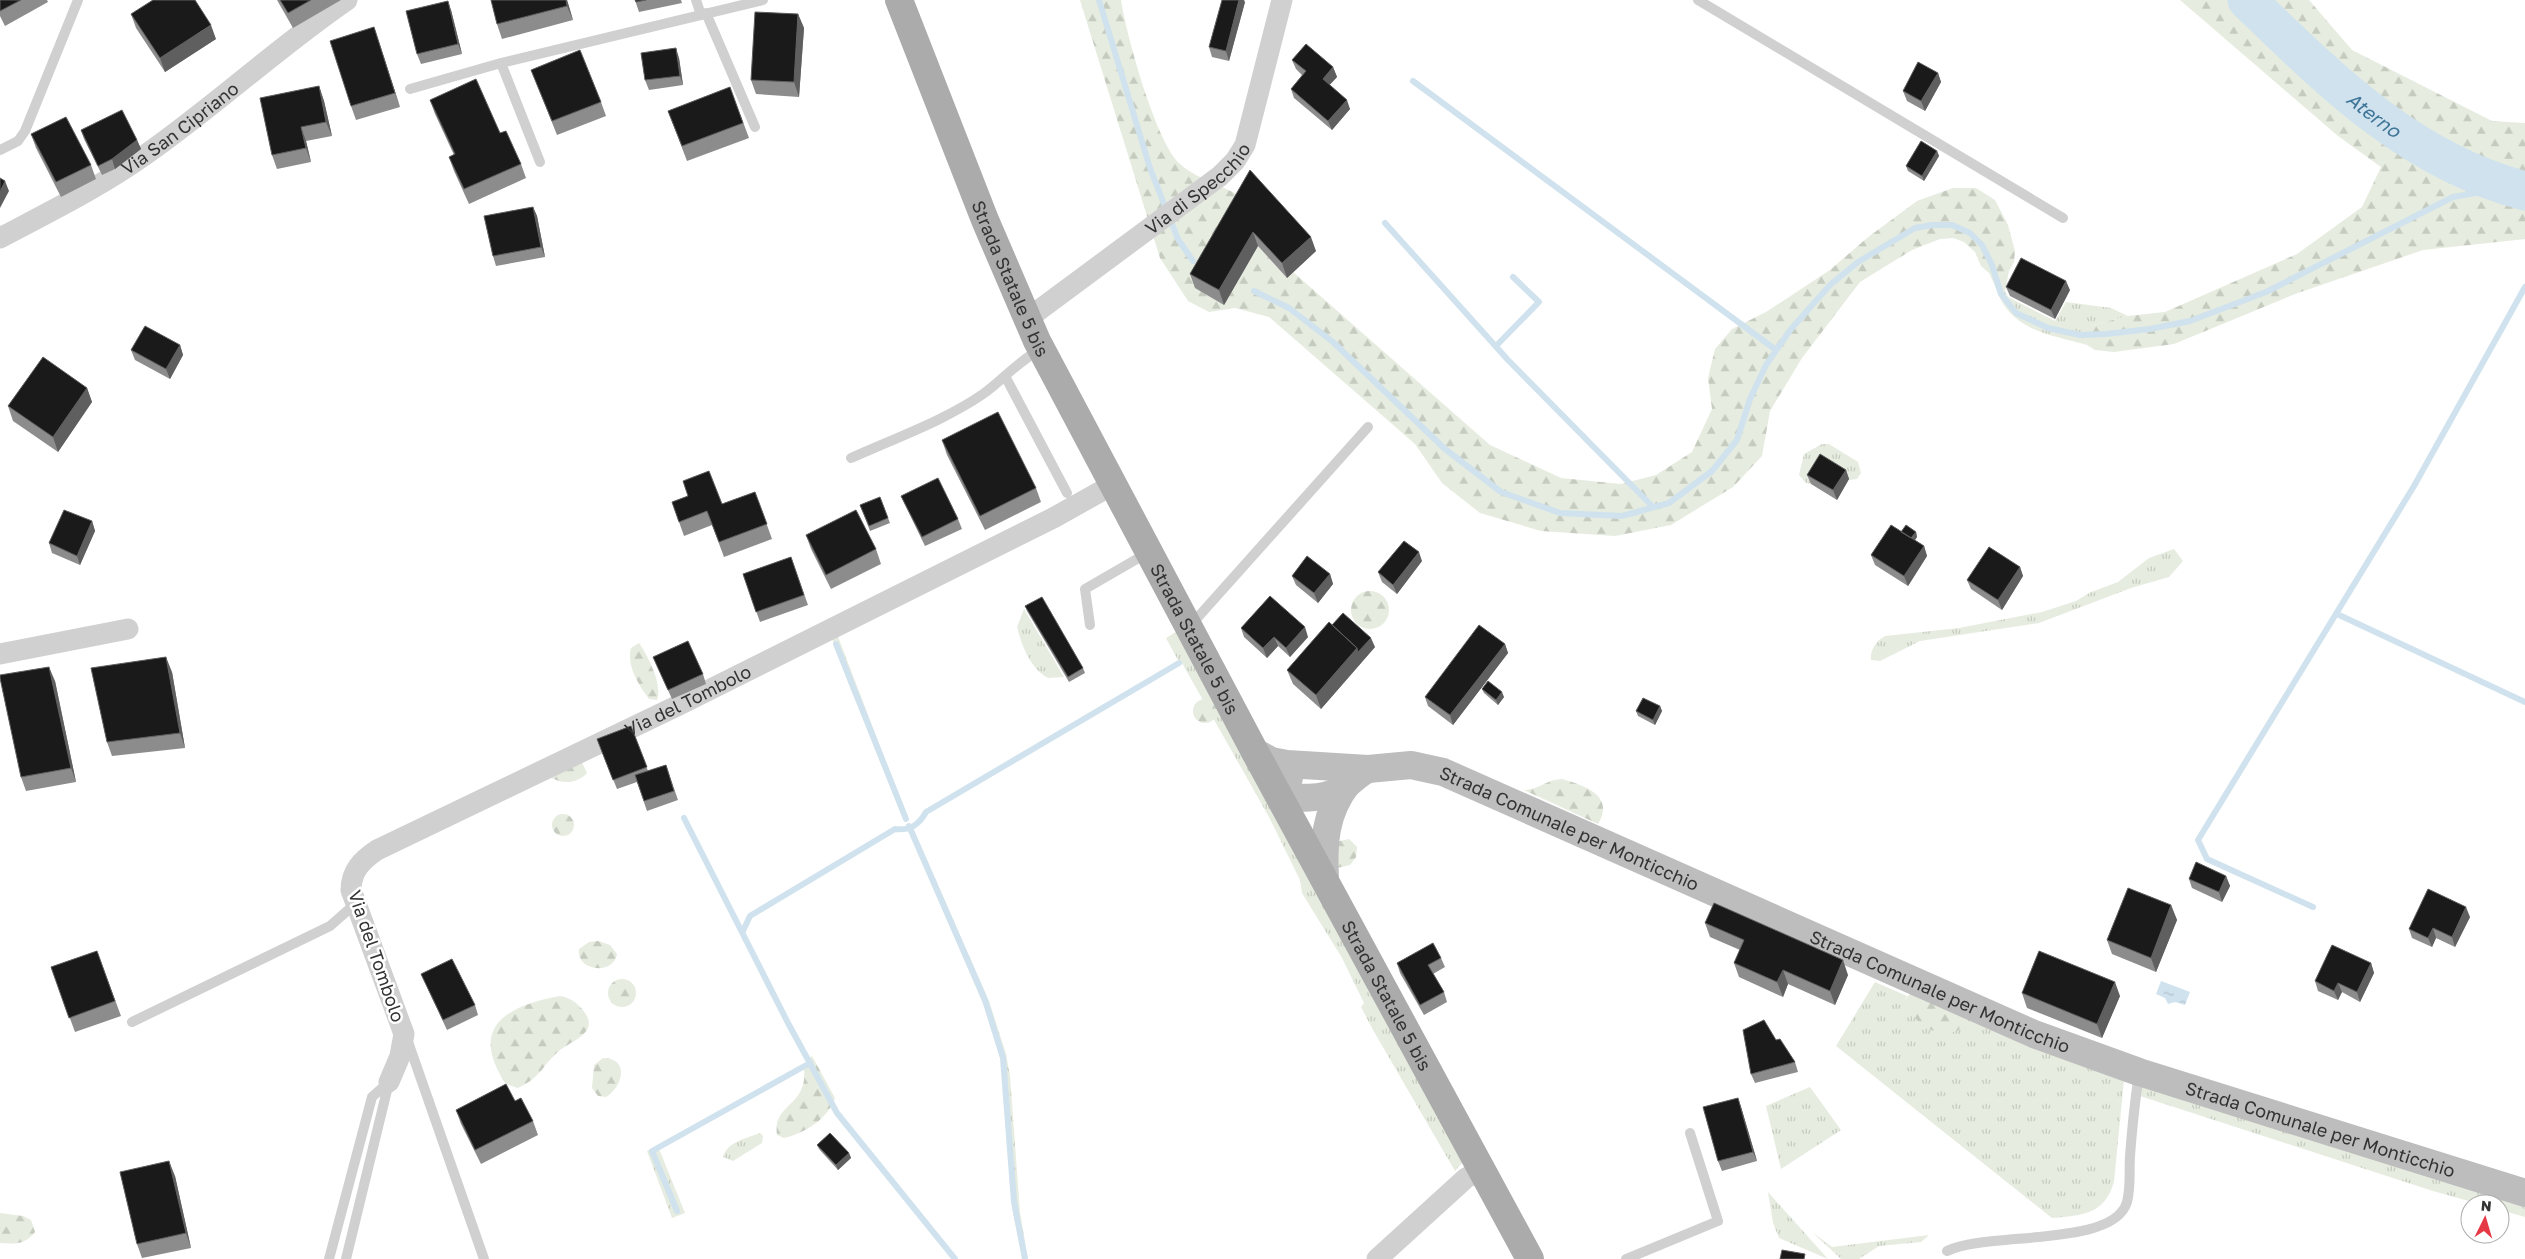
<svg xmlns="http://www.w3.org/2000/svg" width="2525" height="1259" font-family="'Golos Text',sans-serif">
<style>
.grass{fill:url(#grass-tufts)}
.forest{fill:url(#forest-firs)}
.water{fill:url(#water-ripples)}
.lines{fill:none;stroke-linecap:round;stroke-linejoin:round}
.stream{stroke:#cfe2ee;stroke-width:6}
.river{stroke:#cfe2ee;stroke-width:39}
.lane{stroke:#d0d0d0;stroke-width:10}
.street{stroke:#d0d0d0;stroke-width:21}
.secondary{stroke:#bdbdbd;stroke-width:28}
.primary{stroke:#ababab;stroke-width:28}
.wall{fill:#8c8c8c}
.shaded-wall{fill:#5f5f5f}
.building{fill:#1a1a1a;stroke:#5f5f5f}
.labels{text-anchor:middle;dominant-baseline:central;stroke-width:5;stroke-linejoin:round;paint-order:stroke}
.street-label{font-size:18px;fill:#333;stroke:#fff}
.water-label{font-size:19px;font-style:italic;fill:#3f7597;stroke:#fff}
</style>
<defs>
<pattern id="grass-tufts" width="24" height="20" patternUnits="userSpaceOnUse" patternTransform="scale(1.25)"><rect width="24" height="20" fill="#e6ecdf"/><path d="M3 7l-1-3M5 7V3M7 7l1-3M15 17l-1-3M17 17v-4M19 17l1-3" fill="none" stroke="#c6cbc0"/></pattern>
<pattern id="forest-firs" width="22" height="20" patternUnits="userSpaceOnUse" patternTransform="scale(1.25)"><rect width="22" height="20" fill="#e6ecdf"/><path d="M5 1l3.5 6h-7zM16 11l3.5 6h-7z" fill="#c6cbc0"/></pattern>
<pattern id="water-ripples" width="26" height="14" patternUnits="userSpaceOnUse" patternTransform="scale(1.25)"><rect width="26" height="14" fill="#cfe2ee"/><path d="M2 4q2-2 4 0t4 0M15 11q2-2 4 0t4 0" fill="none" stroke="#b2c2cd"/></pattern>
</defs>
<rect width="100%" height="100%" fill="#fff"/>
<!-- grass -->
<path class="grass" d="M2009,271L2005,291L2008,297L2055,321L2066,302L2111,308L2128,316L2093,325L2084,337L2087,345C2057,336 2023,333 2004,305C1998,296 1995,284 1989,273L2000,275Z
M1822,444H1829L1858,462L1861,473L1857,479L1849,480L1843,476L1813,484L1806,483L1799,475L1804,454Z
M2174,549L2183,561L2169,577L2131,588L2039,623L1920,641L1880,661L1871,660C1870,650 1876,641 1885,636L1959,628L2042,612L2076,601L2091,592L2118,582L2149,558Z
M1024,609L1064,677L1048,678C1030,668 1022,646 1017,627Z
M1178,631L1463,1162L1455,1171L1373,1030L1361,1007L1364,1003L1342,958L1302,893L1300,880L1269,817L1182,663L927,812L924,819L913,828L989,1001L1006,1054L1010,1076L1020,1213L1028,1259H1023L1013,1213L1002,1055L987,1013L909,830H895L752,916L748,923L746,917L894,828C910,828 916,825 925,812L1179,662L1166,638Z
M837,634L906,814V819L851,690L831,636Z
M1875,982L1907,996L1905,1000L1957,1011L2124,1080L2114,1182C2104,1215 2083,1215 2052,1218L1836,1046Z
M804,1066V1069L659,1149L685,1213L672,1218L647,1151Z
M2141,1086L2525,1205V1217L2500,1210V1204H2479L2433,1191L2140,1096Z
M1810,1087L1841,1130L1781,1169L1766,1106Z
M760,1133L763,1136L762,1143L733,1161L723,1157C728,1141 746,1139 760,1133Z
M1768,1192L1828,1259L1779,1238L1773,1223Z
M1812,1232L1832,1247L1929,1235L1921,1242L1879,1246L1859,1259H1841Z"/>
<!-- forest -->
<path class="forest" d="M1080,0H1121C1126,34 1156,143 1180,164C1199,181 1225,185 1246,200L1224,304L1258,246L1287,278L1293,272L1490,445L1561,478L1621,484L1656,475L1692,452L1712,409L1708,378L1715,349L1732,329L1766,312L1830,270L1867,238L1917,201L1953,188H1976L1995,200L2008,225L2015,251L2014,262L2009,271L2000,275L1989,273L1981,266L1975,252L1964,242L1953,238L1940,239L1912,250L1860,282L1802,358L1770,411L1762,456L1733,487L1671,525L1615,536L1541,531L1480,513L1442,483L1415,444L1269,317L1235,308L1209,312L1188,301L1160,258Z
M2180,0H2309L2352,50L2492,121L2525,123V239L2423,250L2295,294L2174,344L2114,352L2095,350L2087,345L2084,337L2086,330L2093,325L2128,316L2165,312L2297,254L2362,207L2381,167L2338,136Z
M1351 610a19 19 0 1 1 38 0a19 19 0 1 1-38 0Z
M639,643C648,656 663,685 657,700L649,699C639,686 626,665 631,648Z
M1193 711a12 12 0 1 1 24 0a12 12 0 1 1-24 0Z
M575,748L587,773C577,784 561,785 549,776Z
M1562,779C1586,786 1615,796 1598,824L1524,790C1541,789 1545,780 1562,779Z
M552 825a11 11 0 1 1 22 0a11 11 0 1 1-22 0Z
M1349,839L1357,847L1356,857L1350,865L1337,868L1335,842Z
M598,941L610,945L617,954C614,975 576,972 579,949L589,942Z
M608 993a14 14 0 1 1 28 0a14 14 0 1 1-28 0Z
M1913,990C1927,997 1974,1010 1958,1031C1933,1038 1913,1023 1905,1000Z
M560,996C570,998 575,1001 582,1009C602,1032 573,1040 559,1051C541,1066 543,1076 518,1088L506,1084C468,1027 506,1006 560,996Z
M812,1056L835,1098C828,1119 805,1133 784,1138L777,1135C773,1108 797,1107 803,1085C807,1070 799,1070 812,1056Z
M603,1058C630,1058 623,1087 606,1097L598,1096L592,1088L594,1065Z
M0,1213L23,1216L31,1220L35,1232C25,1245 15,1244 0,1243Z"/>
<!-- water -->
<path class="water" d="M2161,981L2190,992L2185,1005L2175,1002L2168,1004L2165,998L2156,994Z"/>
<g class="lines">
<!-- stream -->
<path class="stream" d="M1099,0L1150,168L1164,204
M1413,81L1776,350
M1385,223L1508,360L1653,507
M1172,224L1178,239L1193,261
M1254,291L1289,308L1333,342L1445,449L1501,492L1560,513L1622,516L1669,503L1712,471L1737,440L1750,399L1766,365L1791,329L1830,285L1858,262L1915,228L1932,225H1952L1970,233L1982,245L1992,265L2001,294L2016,313L2048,328L2080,335L2106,334L2150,329L2190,321L2266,292L2453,197L2509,187
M1496,346L1539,302L1513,277
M2337,614L2525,702
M836,644L906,819
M684,818L788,1023L837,1113L955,1259
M909,826L985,1000L1003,1058L1014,1202L1025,1259
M2313,907L2207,859L2198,840L2414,486L2525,287
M743,931L750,916L895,829C910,831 919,825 926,812L1179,663
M677,1211L652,1151L810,1063"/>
<!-- river -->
<path class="river" id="s1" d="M2247,0C2330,80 2410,161 2525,191"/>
<!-- lane -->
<path class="lane" d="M696,0L701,15
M1698,0L2063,218
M706,13L755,127
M501,63L540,162
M410,89L501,63L763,0
M0,150L18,141L25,131L78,0
M1005,376L1067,493
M851,458C895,438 944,421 983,394C1003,380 1018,361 1041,349
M1090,625L1085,589L1149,552
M1190,626L1368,427
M132,1022L330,926L355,904
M407,1039L484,1259
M1947,1251C1986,1231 2114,1248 2127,1202C2131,1187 2129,1171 2130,1156C2132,1128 2135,1101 2139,1073
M329,1259L372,1097L389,1082
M346,1259L389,1082
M1626,1259L1718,1221L1690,1133"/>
<!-- street -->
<g class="street">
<path id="s2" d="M0,238C49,212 100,187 145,155C215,106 277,48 347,0"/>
<path id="s3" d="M1027,319L1220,176L1235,161L1245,145L1282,0"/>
<path d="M0,654L128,629"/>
<path id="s4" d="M389,1082L400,1056L404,1034L351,890C351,871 362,860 377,850L679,705L1055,517L1114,484"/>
<path d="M1377,1259L1466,1178L1483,1169"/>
</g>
<!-- secondary -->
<g class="secondary">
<path id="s5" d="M1255,752L1271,761L1287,764L1368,769L1411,765L1443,772L2034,1034L2139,1072L2525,1193"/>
<path d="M1289,778L1278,794C1295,799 1324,800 1340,790C1350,783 1357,774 1368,769"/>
<path d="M1325,879C1323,843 1325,813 1347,784"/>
</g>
<!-- primary -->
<path class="primary" id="s6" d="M899,0L985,220L1037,341L1255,752L1530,1259"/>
</g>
<!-- wall -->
<path class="wall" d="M0,0H47L48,2L5,26L0,16Z
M277,0H341L293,28Z
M491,0H567L573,20L502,39L497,24Z
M635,0H681L682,3L639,12Z
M1245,2L1229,61L1212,57L1209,47Z
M451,10L462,54L421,64L417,54Z
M131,14L216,39L165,72L136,28Z
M798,14L804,28L799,97L756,94L751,80Z
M374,27L400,107L356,120L351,106Z
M679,58L683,85L649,90L645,80Z
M1292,60L1333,67L1337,77L1329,85L1350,109L1332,130L1294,98L1291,89L1302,75L1296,69Z
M531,70L601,102L606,116L557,135Z
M1938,73L1941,82L1925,111L1907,101L1903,91Z
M319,86L324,101L332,136L306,141L311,162L277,169L272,155Z
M730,87L749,138L687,161L668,111Z
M430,100L521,164L526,178L469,204L454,171L449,157L454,155L435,114Z
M81,130L137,140L141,149L115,169L102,175L84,139Z
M31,134L91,165L96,179L61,197L36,148Z
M1937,151L1939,156L1924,181L1908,171L1906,166Z
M1250,170L1316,251L1287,278L1258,246L1224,305L1195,288L1190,274Z
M533,207L537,216L545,257L496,266L493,256Z
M2006,287L2070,290L2055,319L2010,296Z
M180,345L183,355L170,379L135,360L131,350Z
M87,388L92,402L58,452L13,421L8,406Z
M942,440L1036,488L1041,502L985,530L947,455Z
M1846,470L1849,479L1837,500L1811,484L1807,475Z
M755,492L772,539L724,557L712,525L684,536L672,502L722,504Z
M901,496L958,519L962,529L925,546L905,505Z
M880,497L890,523L870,531L860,505Z
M92,521L95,531L80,565L52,553L49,543Z
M1901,532H1916L1917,537L1915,540L1924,546L1927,556L1908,586L1875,565L1871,555Z
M806,535L876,549L881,564L831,589L811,549Z
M791,557L808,605L760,622L743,574Z
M1422,561L1397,594L1382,582L1378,572Z
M2020,567L2023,576L2002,610L1971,589L1967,580Z
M1330,574L1333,584L1318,603L1296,585L1292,576Z
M1025,606L1083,668L1085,673L1069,682L1027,611Z
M1332,625L1375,647L1321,709L1293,684L1287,670Z
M1241,628L1308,637L1290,657L1278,646L1267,658L1244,637Z
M1505,644L1508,653L1453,725L1428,706L1425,697Z
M653,657L703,674L706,684L672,699Z
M172,672L185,748L112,756L107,742Z
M55,681L76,782L26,791L21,777Z
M1482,689L1504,697L1498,705L1484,693Z
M1660,706L1662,711L1655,725L1638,716L1636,711Z
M631,726L648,771L666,765L678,800L647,811L637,782L617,789L597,739Z
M2226,876L2230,886L2222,902L2192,888L2189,879Z
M2171,905L2177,920L2156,972L2112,954L2107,940Z
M2470,917L2455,947L2436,938L2432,947L2412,938L2409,929Z
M1705,923L1848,975L1835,1005L1788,984L1783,997L1739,977L1734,963L1740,950L1710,937Z
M97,951L121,1016L75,1032L51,967Z
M1441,958L1445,967L1433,974L1444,992L1447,1002L1424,1015L1400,973L1397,963Z
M2371,963L2374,973L2360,1002L2342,992L2338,1000L2318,991L2315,981Z
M421,974L475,1005L478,1015L447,1030L425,983Z
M2022,993L2120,996L2102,1038L2027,1008Z
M1776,1040L1795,1062L1798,1072L1755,1083L1751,1074Z
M1738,1098L1741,1107L1757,1161L1722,1171L1718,1161Z
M515,1101L533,1121L538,1135L481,1164L461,1124L456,1110Z
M817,1145L849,1153L851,1158L838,1170L819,1149Z
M175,1176L191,1248L142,1258L137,1244Z"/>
<!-- shaded-wall -->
<path class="shaded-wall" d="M566,0H567L573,20L567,6Z
M1239,0H1244L1245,2L1229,61L1226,51Z
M448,1L451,10L462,54L458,44Z
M798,14L804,28L799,97L794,82Z
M211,25L216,39L165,72L160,58Z
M374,27L379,42L400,107L395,93Z
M676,48L679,58L683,85L680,76Z
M1333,67L1337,77L1326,89L1323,79Z
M1938,73L1941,82L1925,111L1921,101Z
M319,86L324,101L332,136L326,122Z
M1347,100L1350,109L1332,130L1328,121Z
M301,127L306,141L311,162L306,148Z
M137,140L141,149L115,169L112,159Z
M1937,151L1939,156L1924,181L1922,176Z
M5,181L9,191L0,208V192Z
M533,207L537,216L545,257L541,247Z
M1253,232L1258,246L1224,305L1219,290Z
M1311,237L1316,251L1287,278L1282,263Z
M2066,281L2070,290L2055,319L2051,310Z
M180,345L183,355L170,379L166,369Z
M87,388L92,402L58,452L53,437Z
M1846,470L1849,479L1837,500L1833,490Z
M92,521L95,531L80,565L77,556Z
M1916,532L1917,537L1911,546L1910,541Z
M1924,546L1927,556L1908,586L1904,576Z
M1419,552L1422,561L1397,594L1393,585Z
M2020,567L2023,576L2002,610L1998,600Z
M1330,574L1333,584L1318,603L1314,593Z
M1305,627L1308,637L1290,657L1286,648Z
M1274,637L1278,646L1267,658L1263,648Z
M1371,638L1375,647L1321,709L1316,695L1357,648Z
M1505,644L1508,653L1453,725L1450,715Z
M166,657L172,672L185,748L180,733Z
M49,667L55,681L76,782L71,768Z
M1502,692L1504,697L1498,705L1496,700Z
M1660,706L1662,711L1655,725L1653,720Z
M2226,876L2230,886L2222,902L2219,892Z
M2171,905L2177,920L2156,972L2151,958Z
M2466,907L2470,917L2455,947L2452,937Z
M2433,928L2436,938L2432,947L2428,938Z
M1843,960L1848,975L1835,1005L1830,991Z
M2371,963L2374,973L2360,1002L2357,992Z
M1783,970L1788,984L1783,997L1777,982Z
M2115,982L2120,996L2102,1038L2097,1024Z
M2338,983L2342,992L2338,1000L2334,991Z
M1738,1098L1741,1107L1757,1161L1753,1152Z
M849,1153L851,1158L838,1170L836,1165Z
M169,1161L175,1176L191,1248L186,1233Z"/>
<!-- building -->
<path class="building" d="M0,0H21L0,11Z
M153,0H195L211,25L160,58L131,14Z
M280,0H311L288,13Z
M491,0H566L567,6L497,24Z
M635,0H646L636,2Z
M1222,0H1239L1226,51L1209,47Z
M448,1L458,44L417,54L406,11Z
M755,12L798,14L794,82L751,80Z
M374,27L395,93L351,106L330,41Z
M1306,44L1333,67L1323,79L1347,100L1328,121L1291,89L1306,71L1292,60Z
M676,48L680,76L645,80L641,53Z
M580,50L601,102L552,121L531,70Z
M1918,62L1938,73L1921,101L1903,91Z
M476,79L500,133L506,131L521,164L464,189L449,157L455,154L430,100Z
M319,86L326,122L301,127L306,148L272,155L260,98Z
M730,87L743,123L682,146L668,111Z
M122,110L137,140L112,159L98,166L81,130Z
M66,117L91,165L56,182L31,134Z
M1921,141L1937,151L1922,176L1906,166Z
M1250,170L1311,237L1282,263L1253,232L1219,290L1190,274Z
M0,178L5,181L0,192Z
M533,207L541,247L493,256L484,216Z
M2021,258L2066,281L2051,310L2006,287Z
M145,326L180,345L166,369L131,350Z
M43,357L87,388L53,437L8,406Z
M998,412L1036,488L980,516L942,440Z
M1820,454L1846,470L1833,490L1807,475Z
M709,471L722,504L755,492L767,524L719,542L707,511L679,522L672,502L688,496L683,481Z
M938,478L958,519L922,537L901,496Z
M880,497L888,518L869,526L860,505Z
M64,510L92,521L77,556L49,543Z
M856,510L876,549L826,575L806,535Z
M1891,525L1924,546L1904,576L1871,555Z
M1906,525L1916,532L1911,538L1901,532Z
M1404,541L1419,552L1393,585L1378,572Z
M1989,547L2020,567L1998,600L1967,580Z
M1307,556L1330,574L1314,593L1292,576Z
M791,557L804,595L756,612L743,574Z
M1270,596L1305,627L1286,648L1274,637L1263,648L1241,628Z
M1042,597L1083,668L1068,677L1025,606Z
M1343,613L1371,638L1358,652L1357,648L1332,625Z
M1329,622L1357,648L1316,695L1287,670Z
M1479,625L1505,644L1450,715L1425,697Z
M688,641L703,674L668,690L653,657Z
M166,657L180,733L107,742L91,668Z
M49,667L71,768L21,777L0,678V675Z
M1488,681L1502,692L1496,700L1482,689Z
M1643,698L1660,706L1653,720L1636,711Z
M631,726L647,767L613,780L597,739Z
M666,765L674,791L644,801L635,775Z
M2196,862L2226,876L2219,892L2189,879Z
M2128,888L2171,905L2151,958L2107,940Z
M2428,889L2466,907L2452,937L2433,928L2428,938L2409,929Z
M1714,903L1843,960L1830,991L1783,970L1777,982L1734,963L1744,940L1705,923Z
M1433,943L1441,958L1428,965L1444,992L1420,1005L1397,963Z
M2332,945L2371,963L2357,992L2338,983L2334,991L2315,981Z
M97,951L115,1001L69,1018L51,967Z
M2039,951L2115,982L2097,1024L2022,993Z
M452,959L475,1005L443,1020L421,974Z
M1764,1020L1776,1040L1780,1039L1795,1062L1751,1074L1743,1030Z
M506,1084L515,1101L521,1098L533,1121L475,1150L456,1110Z
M1738,1098L1753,1152L1718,1161L1703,1107Z
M830,1133L849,1153L836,1165L817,1145Z
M169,1161L186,1233L137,1244L120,1172Z
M1782,1250L1805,1254L1804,1259H1780Z"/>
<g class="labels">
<!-- street labels -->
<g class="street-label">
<text stroke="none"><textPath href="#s2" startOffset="211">Via San Cipriano</textPath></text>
<text stroke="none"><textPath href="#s3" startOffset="215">Via di Specchio</textPath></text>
<text stroke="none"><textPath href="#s6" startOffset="300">Strada Statale 5 bis</textPath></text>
<text stroke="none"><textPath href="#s6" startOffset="705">Strada Statale 5 bis</textPath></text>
<text stroke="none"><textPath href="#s4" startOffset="599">Via del Tombolo</textPath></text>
<text stroke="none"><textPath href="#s5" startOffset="330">Strada Comunale per Monticchio</textPath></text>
<text transform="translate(377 956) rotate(71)">Via del Tombolo</text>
<text stroke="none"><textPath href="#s5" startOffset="735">Strada Comunale per Monticchio</textPath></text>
<text stroke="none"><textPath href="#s6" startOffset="1110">Strada Statale 5 bis</textPath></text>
<text stroke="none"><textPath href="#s5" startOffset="1140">Strada Comunale per Monticchio</textPath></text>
</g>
<!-- water labels -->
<g class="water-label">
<text stroke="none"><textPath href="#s1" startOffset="171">Aterno</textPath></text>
</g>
</g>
<!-- north arrow -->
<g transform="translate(2485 1219) rotate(5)"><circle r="24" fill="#ffffff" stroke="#adadad"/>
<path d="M0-4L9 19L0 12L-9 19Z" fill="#e63946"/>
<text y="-8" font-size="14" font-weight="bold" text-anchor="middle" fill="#333333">N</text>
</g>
</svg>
